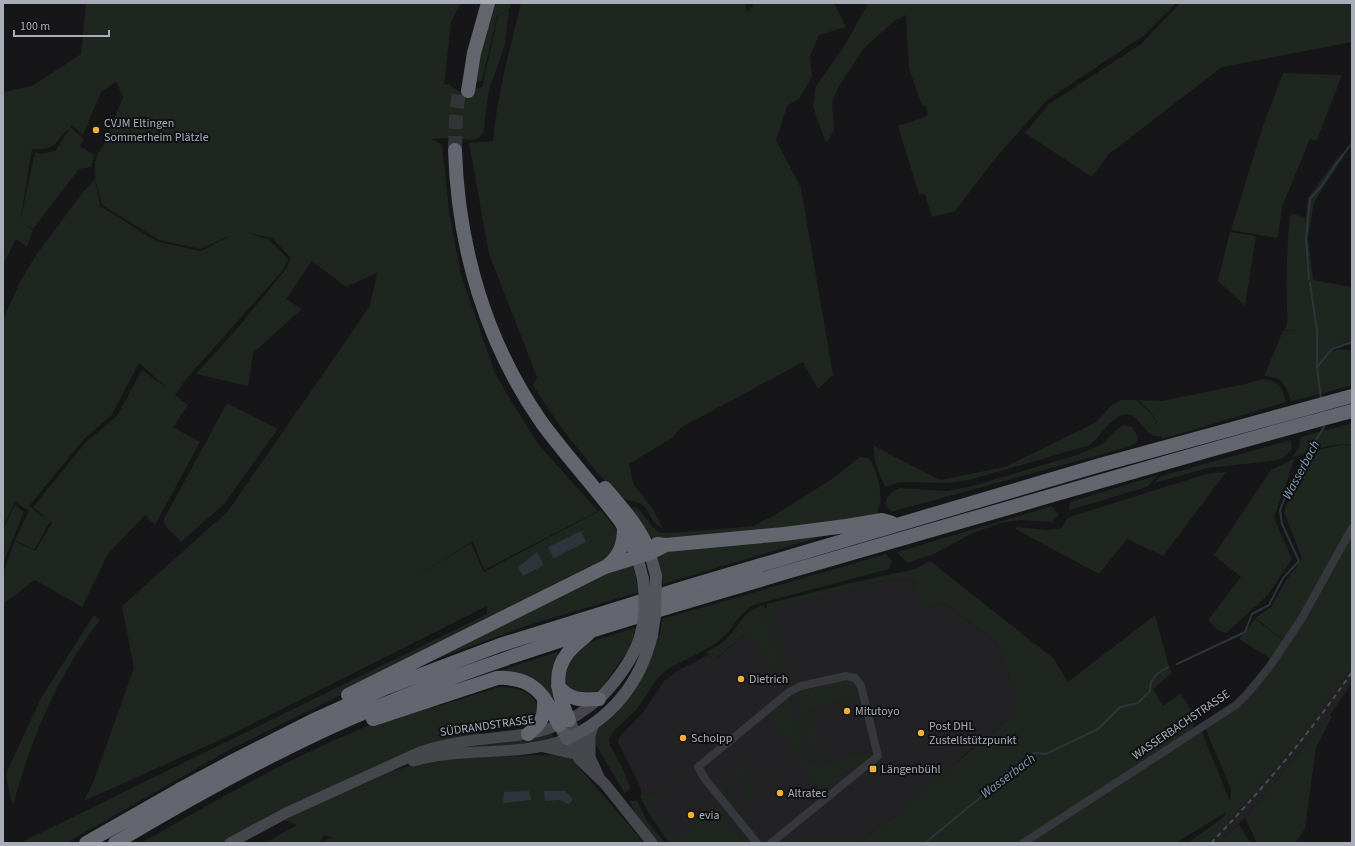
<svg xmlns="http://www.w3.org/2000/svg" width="1355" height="846" font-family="'Source Sans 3',sans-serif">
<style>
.built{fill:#222225}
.green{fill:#1e261f;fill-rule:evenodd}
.water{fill:#2c353c}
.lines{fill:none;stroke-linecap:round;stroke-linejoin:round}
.stream{stroke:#2c353c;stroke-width:2}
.highway-tunnel{stroke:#333438;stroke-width:14;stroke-dasharray:14 7;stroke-linecap:butt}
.street{stroke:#37383d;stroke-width:8}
.secondary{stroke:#45474d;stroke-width:11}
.primary{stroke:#53555c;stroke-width:12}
.highway{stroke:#63666e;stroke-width:14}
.rail{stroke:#4a4c52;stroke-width:2;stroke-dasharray:5 4;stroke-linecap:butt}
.primary-bridge{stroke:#53555c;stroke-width:12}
.poi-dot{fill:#f2b134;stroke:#111113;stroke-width:1.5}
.labels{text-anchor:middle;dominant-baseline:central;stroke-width:4;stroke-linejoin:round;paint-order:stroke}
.poi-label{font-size:12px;fill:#a8adb8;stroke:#111113;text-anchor:start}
.street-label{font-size:12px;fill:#a8adb8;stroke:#111113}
.water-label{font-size:13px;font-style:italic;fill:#7f9bb3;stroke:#111113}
</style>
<rect width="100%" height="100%" fill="#161618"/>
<!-- built -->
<path class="built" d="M909,578L916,583L919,597L931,607L943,602L994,640L1002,653L1014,696V709L1006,721L962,757L901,814L880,826L859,843H669L649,813L641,798V789L618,742L619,738L622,734L642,714L664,681L677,671L708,655L716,659L745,634L765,608L890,579Z
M1352,666V683L1330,715L1245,818L1219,843H1208L1224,827L1282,760Z"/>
<!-- green -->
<path class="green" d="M86,3H461L451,22L444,85L449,84C462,97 467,91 482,87L498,16L509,9L505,45L489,90L485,118L484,131L483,134L478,138L471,140L444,138L431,139L442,145L449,211L461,275L495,373L513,404L538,444L598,511L484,570L473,541L416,577L471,543L484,573L487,570L601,510L618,532L614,556L412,660L229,750L66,843H22L28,839L487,614V606L224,738L84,801L94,780L134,668L122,606L228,511L370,306L377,273L346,287L312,261L286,299L302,309L253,353L248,386L196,374L235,331L286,269L291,258L272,238L248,233L270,240L288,259L284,269L187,378L175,395L188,405L173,427L200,442L155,525L145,515L108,554L82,607L35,580L3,604V573L15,541L35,551L52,523L33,507L86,442L117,416L142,370L168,389L139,363L111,416L85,438L29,506L50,522L34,550L15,540L29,511L15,502L3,528V320L20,282L36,255L83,192L95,179L100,206L158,242L201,251L232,235L200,249L159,240L102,205C97,185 88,163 103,146L123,97L116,82L101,92L83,135L72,125L70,127L84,139L80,146L94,155L91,167L79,169L33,229L23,223L33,230L27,247L16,239L3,265V92L32,86L81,54ZM70,128L55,151L42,154L35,152L20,222L32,149C59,151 54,140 70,128Z
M491,3H511L510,8L497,16L482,81L472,83Z
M521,3H745L747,12L753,6L752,3H834L846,27L819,35L810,56L812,76L800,98L787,106L776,140L801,188L833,375L818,389L803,362L682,427L672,438L629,464L633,484L651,506L663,528C651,525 651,512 642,505C637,501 632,502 627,500C624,499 621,497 618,496C586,460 558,426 533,385L537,377L489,254L469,143L493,141C497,94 510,49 521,3Z
M870,3H1176L1143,36L1047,100L994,160L955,211L932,217L925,194H919L898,126L928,116L926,106L922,105L909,69L906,15L893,22L864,48L839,86L832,102L834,131L826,143L813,107L816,86L845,45L866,7Z
M1180,3H1352V42L1222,67L1109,154L1092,177L1025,133L1049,104L1141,44Z
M1283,73L1342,75L1317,140L1310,139L1282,207L1278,238L1231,230L1262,129Z
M1341,153L1345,155L1314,202L1308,238L1313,280L1352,287V340L1334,347L1332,351L1339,349L1352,351V385L1320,394L1317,368L1319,367H1316L1320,394L1291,401C1285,383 1283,378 1264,376L1283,331H1297L1284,330C1289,324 1287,314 1287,306C1286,275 1287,245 1290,214L1305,217V224L1308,198Z
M1230,232L1256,236L1245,306L1218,281Z
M1263,379C1279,381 1282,387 1286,402L1162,439L1161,436C1159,436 1154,436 1152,435C1141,429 1135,405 1116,418C1106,426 1099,437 1090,445L969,480L948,483L899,482L886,487C879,478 873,457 874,446L940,480L1005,467L1095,423L1112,405L1120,400H1136L1150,412L1156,422L1147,429L1157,422L1150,411L1138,400L1162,401L1245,384Z
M227,403L278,429L224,504L181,542L164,524V519Z
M1352,423V445C1331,442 1310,451 1291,458L1299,448L1301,437Z
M1123,425L1132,427L1137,435V442L1128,447L891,512L885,504L887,498L892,492L900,488L947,491L969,487L1077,455L1101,445L1116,430Z
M1291,440L1292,449L1283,458L1271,461L1208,468L1154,483L1161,476Z
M1341,445L1352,446V519L1306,607L1284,640L1255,618L1271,607L1286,580L1296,568L1302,558L1284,512L1297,478L1313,451Z
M860,457L868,458C879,470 880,489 881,504L879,505L877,516L694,538L653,539L647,533L631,509L634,507L638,508L653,527L660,533L685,532L753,526L775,515L835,477Z
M1295,458L1274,518L1292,559L1267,596L1226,633L1218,630L1208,620L1241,577L1214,555L1271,470Z
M1226,472L1163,556L1127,539L1099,574L1015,529L1017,527L1047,530L1062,528L1067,518L1206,474Z
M1158,475L1147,487L1069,510L1070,502Z
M15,505L24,512L3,563V530Z
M1052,506L1059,515L1052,522L1020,520L1000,523L971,534L934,554L907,563L897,552Z
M840,531L663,584L657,552Z
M1352,532V666L1312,722L1282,760L1224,827L1208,843H1188L1225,816L1226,812L1176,843H1027L1201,730L1230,801L1231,789L1205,728L1251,693Z
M886,554L892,561L889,569L754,605C737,614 735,627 722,638C707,651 686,659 668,669L657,679L637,709L614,731L609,738L610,745L621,765L630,786L629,790L624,793C620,783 594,746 594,738C595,735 597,732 598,729L646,668L654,650L658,635H660L662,619Z
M930,561L1054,659L1068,682L1155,615L1168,664L1172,673L1153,689L1163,706L1181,693L1195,718L1193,728L1017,843H859L880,826L901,814L903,812L902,808L1006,721L1014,709V696L1002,653L994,640L943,602L931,607L918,597L916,583L909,578L890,579L772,607L789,675H791L794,678L787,681L767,614V604L851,583L915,569Z
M631,565L633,566L639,592L529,625L428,662L605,572Z
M764,605L765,616L774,643L785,682L772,692V689L776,688L771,665L745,634L715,659L708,655L707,652C714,648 722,644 727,638C742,623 742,612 764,605Z
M94,615L100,620C58,674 31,739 13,805L10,797L6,774L41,698Z
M1255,619L1283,640L1271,659L1239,639Z
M637,627L633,643L603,686L595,693L576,697L562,679L566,660L586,643Z
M557,652L560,659L563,715L502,670Z
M845,679L853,682L858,695L809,709L822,757L867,745V746L818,759H815L811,754L795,693Z
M499,687C512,687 532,690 537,705C538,708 538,712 538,715L534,714L524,720L492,723L477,735L446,741L227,843H141C210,804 278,764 351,733C374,723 408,709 432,708Z
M789,696L795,721L802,741L805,758L810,764L822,766L852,755L865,753L873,754L872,757L855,771L852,767L828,788L830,792L803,813L802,812L823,794L795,759L744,802L741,799L797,754L766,715Z
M1330,715L1332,717L1316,747L1305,829L1295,843H1257L1245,818Z
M552,733L553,737L533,743L455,749Z
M536,755H563L571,758L644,843H324L328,838H333L324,835L319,843H265L297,825L284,820L392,771L425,762L462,758Z
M740,765L743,766L745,770L744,772L756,786L749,792L735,775L731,778L730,776V771Z
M688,774L689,776L651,807L675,839L709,812L706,806L711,802L744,843H671C659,830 648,813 640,796C647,792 655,798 663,795C672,791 681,781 688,774Z
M718,782L735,804L737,803L740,807L737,810L753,829L756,827L752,831L717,787Z
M629,801H637L648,822L665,843H659C647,830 637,816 629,801Z
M1239,824L1250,843H1219Z"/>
<!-- water -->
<path class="water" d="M581,531L586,542L554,558L548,547Z
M537,552L544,565L523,576L518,567Z
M529,791L531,800L503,803L504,792Z
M544,791H565L573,799L569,805L560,800L545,801Z"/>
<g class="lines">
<!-- stream -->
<path class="stream" d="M1309,279L1306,238L1310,199L1320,188L1336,164L1352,143
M1310,283L1317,331V368L1321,398
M1317,367L1332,349L1352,342
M1177,664L1245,632L1252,614L1269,605L1283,578L1299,561L1282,524L1280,510L1292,480L1324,427V424
M925,843L1034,753L1046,754L1098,729L1120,707L1138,703L1150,691L1151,682L1157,674L1168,667"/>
<!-- highway-tunnel -->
<path class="highway-tunnel" d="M455,150L456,117L459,89"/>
<!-- street -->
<path class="street" d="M757,843L705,779L698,767L789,692L801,686L846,676L855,678L861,686L878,756L771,843
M1023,843L1202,727L1236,705L1248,693L1270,666L1302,618L1352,528"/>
<!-- secondary -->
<path class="secondary" d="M569,720L590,757L599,777
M544,747L575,754
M590,755V735L594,724
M413,761C464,746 517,758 567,739L579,759L605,784L652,843
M230,843L286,813L420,752C447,743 474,740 502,737C521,735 540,733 558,725C574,719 587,709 599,699"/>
<!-- primary -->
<path class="primary" d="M650,553L656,576
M637,556L643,579
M599,699C617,681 631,662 640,638
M559,725L567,739C612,718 640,684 652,635"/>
<!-- highway -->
<path class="highway" d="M468,91L474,53L488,3
M455,150C458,248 486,343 542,423C567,457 596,488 621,522L629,537L637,556
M605,488C623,509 639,526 650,553
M657,544L666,545L784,534L846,526L882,520L892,523
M607,566C620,556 624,544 624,528
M558,686C571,701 581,700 599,699
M348,695L605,567L650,553L666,545
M373,719L497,678C533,676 545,695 559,725
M569,720C560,699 551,675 567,654C573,646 582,640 590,632
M528,734C542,723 545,716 544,698
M86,843L179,790L233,761L312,721L383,689L500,645L690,586L1100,465L1352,396
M115,843C189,799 264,757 342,722C451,674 565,638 679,604C763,579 848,554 932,530C1072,490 1212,448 1352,411"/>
<!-- rail -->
<path class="rail" d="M1211,843C1263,789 1310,733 1352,672"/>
<!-- primary-bridge -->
<path class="primary-bridge" d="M652,635L655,615L656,576
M640,638C645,619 646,599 643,579"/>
</g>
<!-- markers -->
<g class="poi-dot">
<circle cx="96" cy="130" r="4"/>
<circle cx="741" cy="679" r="4"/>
<circle cx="847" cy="711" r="4"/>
<circle cx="921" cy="733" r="4"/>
<circle cx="683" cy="738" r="4"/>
<rect x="869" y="765" width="8" height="8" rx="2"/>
<circle cx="780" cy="793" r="4"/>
<circle cx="691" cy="815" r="4"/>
</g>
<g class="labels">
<!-- poi labels -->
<g class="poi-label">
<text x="104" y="123">CVJM Eltingen<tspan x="104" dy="14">Sommerheim Plätzle</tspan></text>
<text x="749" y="679">Dietrich</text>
<text x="855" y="711">Mitutoyo</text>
<text x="929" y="726">Post DHL<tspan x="929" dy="14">Zustellstützpunkt</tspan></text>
<text x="691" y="738">Scholpp</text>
<text x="881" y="769">Längenbühl</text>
<text x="788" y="793">Altratec</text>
<text x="699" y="815">evia</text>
</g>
<!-- street labels -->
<g class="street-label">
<text transform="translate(1181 725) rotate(-34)">WASSERBACHSTRASSE</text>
<text transform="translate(487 726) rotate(-8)">SÜDRANDSTRASSE</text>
</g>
<!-- water labels -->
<g class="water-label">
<text transform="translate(1301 470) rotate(-62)">Wasserbach</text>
<text transform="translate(1008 776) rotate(-37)">Wasserbach</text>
</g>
</g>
<!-- border -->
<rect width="1355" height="846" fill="none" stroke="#a8adb8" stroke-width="8"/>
<!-- scale -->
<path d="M14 30v6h95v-6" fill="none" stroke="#a8adb8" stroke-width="2"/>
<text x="20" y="30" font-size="12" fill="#a8adb8" stroke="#111113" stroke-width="3" paint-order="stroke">100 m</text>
</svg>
